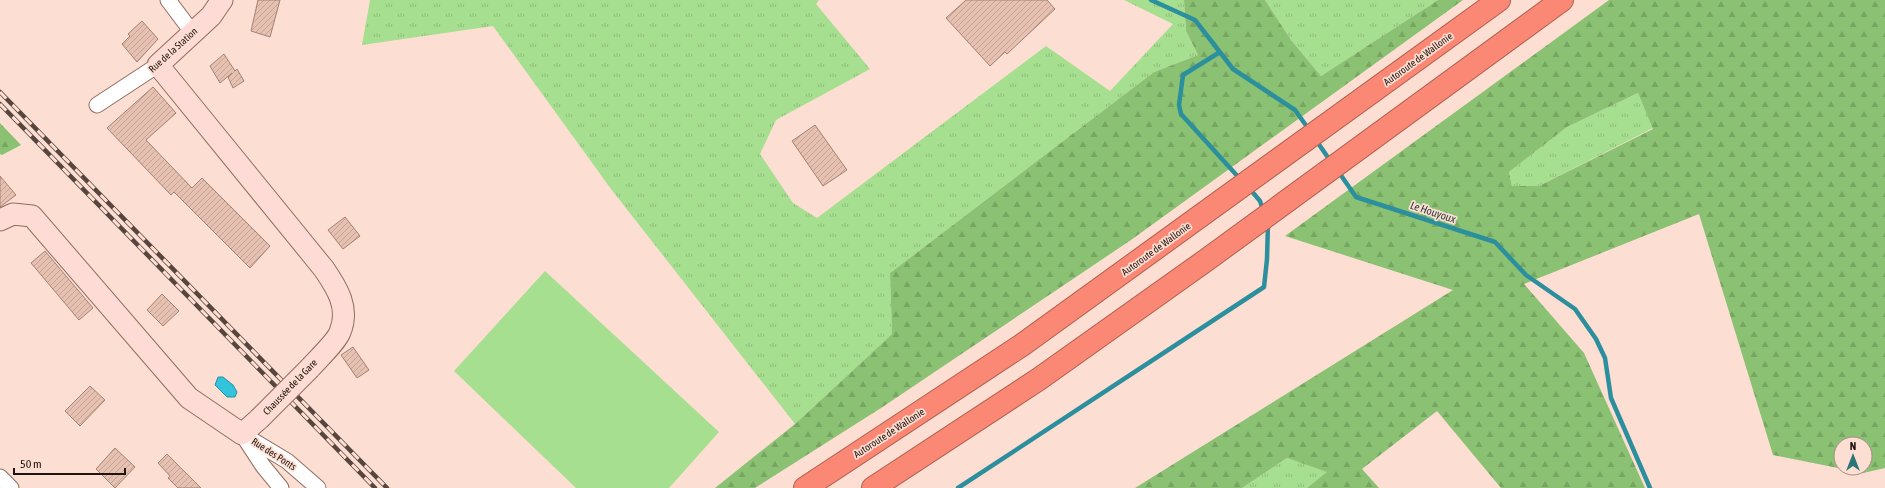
<svg xmlns="http://www.w3.org/2000/svg" width="1885" height="488" font-family="'Asap Condensed',sans-serif">
<style>
.grass{fill:url(#grass-tufts)}
.forest{fill:url(#forest-firs);fill-rule:evenodd}
.pitch{fill:#a7df90}
.water{fill:#31c4dc;stroke:#2c8f9e}
.lines{fill:none;stroke-linecap:round;stroke-linejoin:round}
.stream{stroke:#2c8f9e;stroke-width:4.5}
.building{fill:url(#building-hatch);stroke:#a48173}
.street-casing{stroke:#906e60;stroke-width:17}
.secondary-casing{stroke:#906e60;stroke-width:23}
.highway-casing{stroke:#ae5f50;stroke-width:24}
.street{stroke:#fff;stroke-width:15}
.secondary{stroke:#fedbd5;stroke-width:21}
.highway{stroke:#fa8874;stroke-width:22}
.rail-casing{stroke:#57463e;stroke-width:4.5}
.rail{stroke:#fdded2;stroke-width:3;stroke-dasharray:9;stroke-linecap:butt}
.secondary-bridge-casing{stroke:#906e60;stroke-width:23;stroke-linecap:butt}
.secondary-bridge{stroke:#fedbd5;stroke-width:21}
.labels{text-anchor:middle;dominant-baseline:central;stroke-width:3.5;stroke-linejoin:round;paint-order:stroke}
.street-label{font-size:10px;fill:#20130d;stroke:#fdded2}
.water-label{font-size:11px;font-style:italic;fill:#1f373b;stroke:#fdded2}
</style>
<defs>
<pattern id="grass-tufts" width="24" height="20" patternUnits="userSpaceOnUse"><rect width="24" height="20" fill="#a7df90"/><path d="M3 7l-1-3M5 7V3M7 7l1-3M15 17l-1-3M17 17v-4M19 17l1-3" fill="none" stroke="#8fbe7b"/></pattern>
<pattern id="forest-firs" width="22" height="20" patternUnits="userSpaceOnUse"><rect width="22" height="20" fill="#8ac173"/><path d="M5 1l3.5 6h-7zM16 11l3.5 6h-7z" fill="#77a562"/></pattern>
<pattern id="building-hatch" width="6" height="6" patternUnits="userSpaceOnUse"><rect width="6" height="6" fill="#e6c0b1"/><path d="M-1 1l2-2M0 6l6-6M5 7l2-2" fill="none" stroke="#c5a497"/></pattern>
</defs>
<rect width="100%" height="100%" fill="#fdded2"/>
<!-- grass -->
<path class="grass" d="M370,0H819L816,4L870,69L776,120L760,154L793,203L817,218L1046,46L1110,91L1173,24L1124,0H1184L1186,31L1198,55L1154,72L890,273L892,334L795,424L611,189L493,26L362,45Z
M1265,0H1438L1321,76L1291,40Z
M1638,93L1653,128L1539,186H1512L1509,172L1567,127Z
M1287,458L1328,472L1307,488H1242Z"/>
<!-- forest -->
<path class="forest" d="M1184,0H1265L1291,40L1321,76L1438,0H1463L1131,240L881,408L755,488H715L795,424L892,334L890,273L1154,72L1198,55L1186,31Z
M1609,0H1885V468L1863,473L1773,455L1699,214L1524,284L1584,353L1645,488H1501L1437,411L1362,469L1379,488H1307L1327,472L1287,458L1242,488H1135L1453,290L1285,236ZM1638,93L1653,129L1539,186H1512L1509,172L1567,127ZM1841,444H1865V468H1841Z
M0,123L21,145L2,155L0,154Z"/>
<!-- pitch -->
<path class="pitch" d="M545,271L719,432L669,488H576L454,371Z"/>
<!-- water -->
<path class="water" d="M218,377H223L233,385L237,392L235,397H227L215,385Z"/>
<g class="lines">
<!-- stream -->
<path class="stream" d="M1151,0L1195,20L1233,69L1295,110L1310,131
M1220,52L1183,75L1179,105L1181,114L1241,180
M1316,140L1331,162
M1338,171L1356,197L1495,242L1526,275L1575,309L1596,339L1605,358L1611,398L1650,488
M1249,188L1260,201L1263,210
M958,488L1264,287L1267,259L1268,223"/>
</g>
<!-- building -->
<path class="building" d="M258,0H280L270,37L251,31Z
M966,0H1047L1055,9L1007,54L1005,52L990,66L946,18Z
M142,21L158,39L137,62L122,44L130,36L128,34Z
M224,54L235,71L237,69L244,81L233,88L228,77L232,73L220,83L210,66Z
M153,87L176,113L146,140L192,188L202,178L270,246L250,268L174,192L171,195L107,128Z
M815,125L847,170L823,186L792,141Z
M0,176L16,195L0,207Z
M345,217L360,236L343,249L328,230Z
M45,251L93,308L79,320L31,263Z
M162,294L179,311L163,326L147,310Z
M353,347L369,370L357,378L341,355Z
M90,386L105,400L80,426L65,411Z
M115,448L135,467L115,488L96,469Z
M167,454L201,488H178L168,478L170,476L158,463Z"/>
<g class="lines">
<!-- street casing -->
<g class="street-casing">
<path id="street" d="M168,0L192,32
M97,105L158,65
M242,434L287,461L318,488
M244,437L263,466L281,488
M0,477L11,488"/>
</g>
<!-- secondary casing -->
<g class="secondary-casing">
<path id="secondary" d="M222,0L211,16L158,65L324,269C337,288 350,308 340,332C337,341 317,360 310,368
M0,220L13,214L32,216L189,398L242,434L259,419"/>
</g>
<!-- highway casing -->
<g class="highway-casing">
<path id="highway" d="M805,488L1022,345L1499,0
M873,488L1039,379L1205,261L1562,0"/>
</g>
<!-- street -->
<use href="#street" class="street"/>
<!-- secondary -->
<use href="#secondary" class="secondary"/>
<!-- highway -->
<use href="#highway" class="highway"/>
<!-- rail casing -->
<g class="rail-casing">
<path id="rail" d="M0,92L387,488
M0,104L375,488"/>
</g>
<!-- rail -->
<use href="#rail" class="rail"/>
<!-- secondary-bridge casing -->
<g class="secondary-bridge-casing">
<path id="secondary-bridge" d="M259,419L310,368"/>
</g>
<!-- secondary-bridge -->
<use href="#secondary-bridge" class="secondary-bridge"/>
</g>
<g class="labels">
<!-- street labels -->
<g class="street-label">
<text transform="translate(173 50) rotate(-42)">Rue de la Station</text>
<text transform="translate(1418 59) rotate(-36)">Autoroute de Wallonie</text>
<text transform="translate(1156 249) rotate(-36)">Autoroute de Wallonie</text>
<text transform="translate(290 387) rotate(-46)">Chaussée de la Gare</text>
<text transform="translate(889 433) rotate(-33)">Autoroute de Wallonie</text>
<text transform="translate(274 454) rotate(33)">Rue des Ponts</text>
</g>
<!-- water labels -->
<g class="water-label">
<text transform="translate(1433 212) rotate(18)">Le Houyoux</text>
</g>
</g>
<!-- north arrow -->
<g transform="translate(1853 456)"><circle r="19" fill="#fdded2" stroke="#a58d83"/>
<path d="M0-3L7 15L0 10L-7 15Z" fill="#2b7579"/>
<text y="-6" font-size="11" font-weight="bold" text-anchor="middle" fill="#20130d">N</text>
</g>
<!-- scale -->
<path d="M14 468v6h111v-6" fill="none" stroke="#20130d" stroke-width="2"/>
<text x="20" y="468" font-size="12" fill="#20130d" stroke="#fdded2" stroke-width="3" paint-order="stroke">50 m</text>
</svg>
